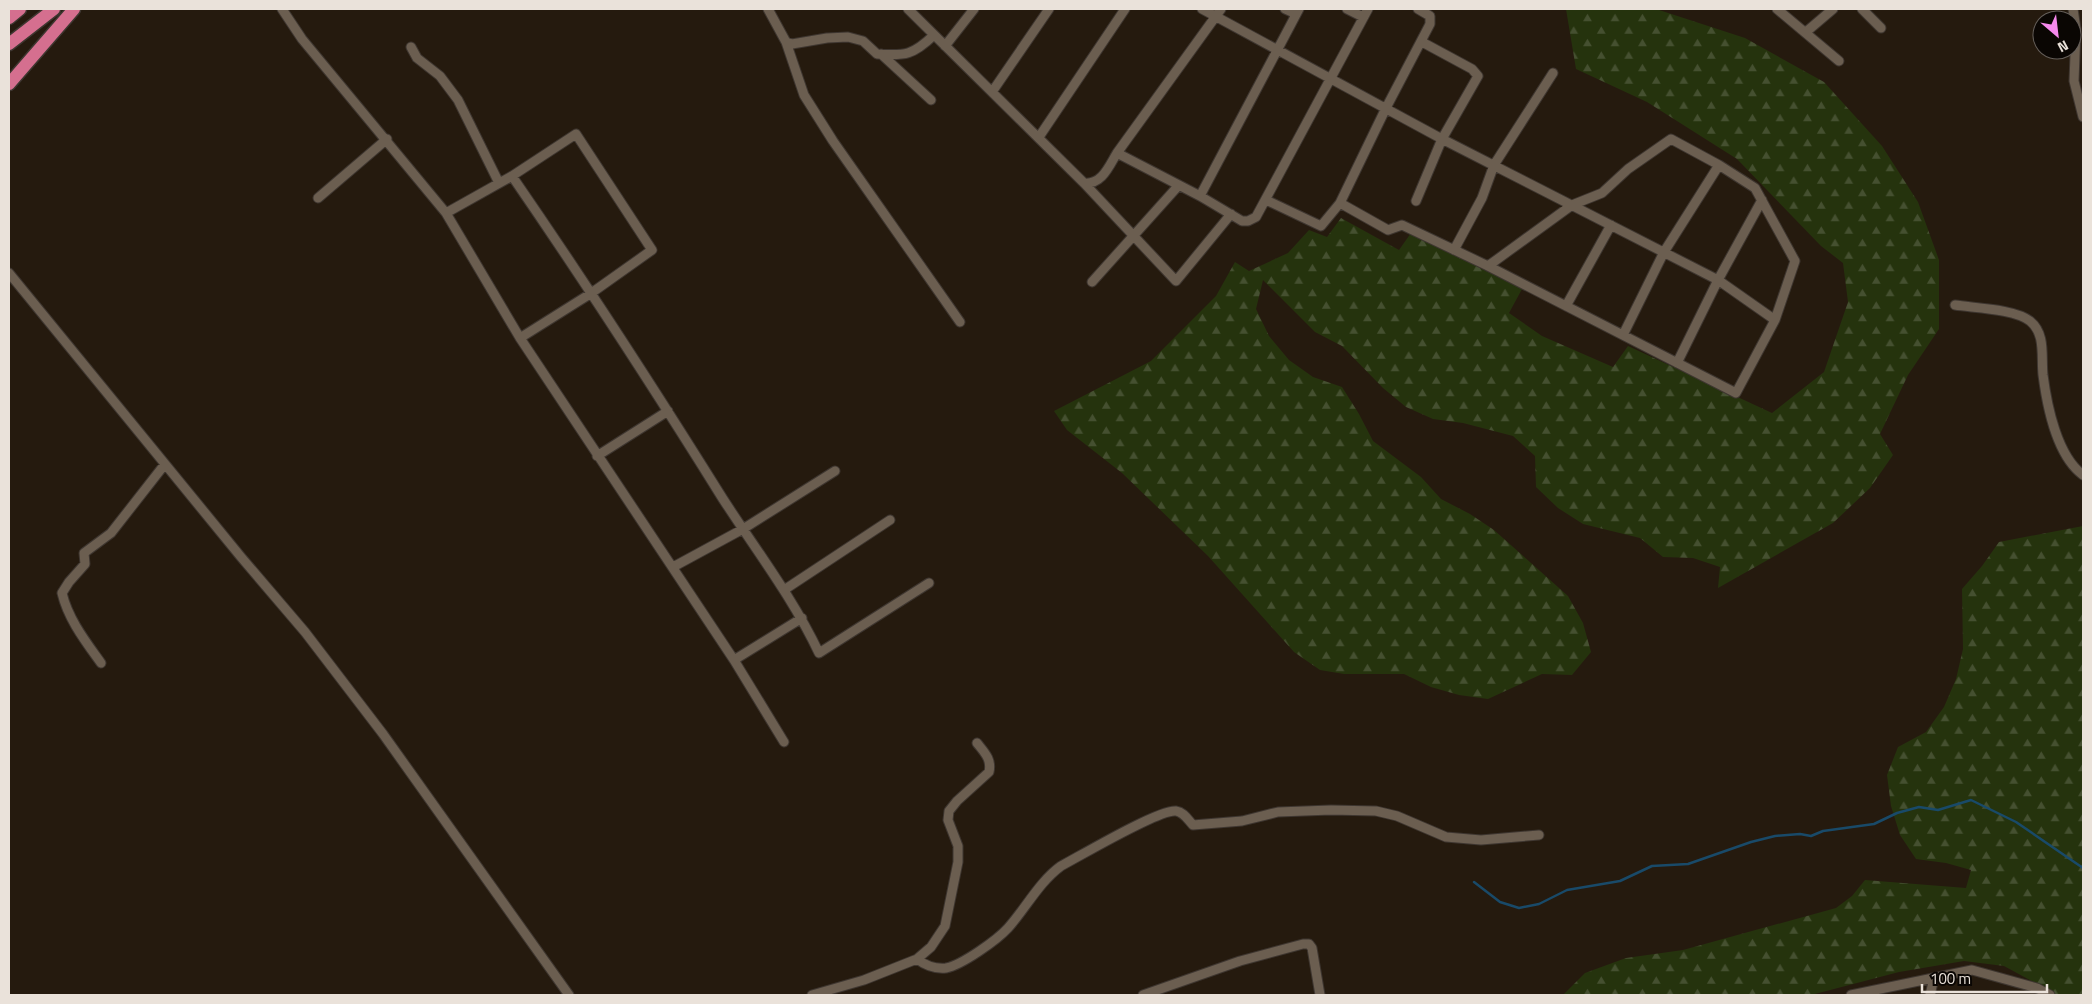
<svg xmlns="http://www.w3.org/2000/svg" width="2092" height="1004" font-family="'Titillium Web',sans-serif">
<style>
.forest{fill:url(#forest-firs)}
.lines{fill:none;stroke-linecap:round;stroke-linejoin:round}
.stream{stroke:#194a69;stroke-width:2.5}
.minor-casing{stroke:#3e3630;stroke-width:11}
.highway-casing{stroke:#3e3630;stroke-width:15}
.minor{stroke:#6b5e50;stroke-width:9}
.highway{stroke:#d56f8f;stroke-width:12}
</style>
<defs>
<pattern id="forest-firs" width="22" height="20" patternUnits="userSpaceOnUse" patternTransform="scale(1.25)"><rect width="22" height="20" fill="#25330d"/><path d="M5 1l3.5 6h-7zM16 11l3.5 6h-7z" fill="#455030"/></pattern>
</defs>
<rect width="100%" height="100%" fill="#251a0e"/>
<!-- forest -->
<path class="forest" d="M1566,9H1656L1745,38L1824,82L1882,146L1918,202L1939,260V329L1908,375L1880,434L1893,455L1870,488L1833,523L1718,588L1720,567L1693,558L1663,557L1640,538L1583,524L1558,508L1536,487L1535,456L1513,436L1463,423L1433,419L1406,407L1383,388L1342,346L1315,332L1263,280L1256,309L1269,336L1289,360L1313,377L1342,387L1359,414L1373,441L1421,477L1441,499L1470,514L1494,530L1568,596L1583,623L1591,652L1572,675L1542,674L1488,699L1459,695L1431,687L1404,674H1344L1320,670L1294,652L1208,556L1122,473L1067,430L1054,411L1151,361L1216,296L1235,262L1249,271L1288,253L1309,230L1327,237L1341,218L1399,250L1411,233L1522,289L1509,313L1542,336L1613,367L1628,346L1772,413L1824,372L1848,302L1843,263L1821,246L1737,159L1647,102L1576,69Z
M2083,526V995H2052L2043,987L2004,966L1964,961L1899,972L1811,995H1563L1585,973L1626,958L1683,950L1836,908L1852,896L1865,880L1966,888L1971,870L1946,863L1916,859L1900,835L1891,806L1887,775L1898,747L1926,732L1944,707L1956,679L1963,649L1962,589L1982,566L1999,542Z"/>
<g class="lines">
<!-- stream -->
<path class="stream" d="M1474,882L1500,902L1519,908L1539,904L1567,890L1620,881L1652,866L1688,864L1751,842L1775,836L1800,834L1811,836L1823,831L1874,824L1897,813L1919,807L1938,810L1971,800L2016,822L2083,868"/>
<!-- minor casing -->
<g class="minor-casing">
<path id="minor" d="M282,9L302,39L446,213L520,338L734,660L784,742
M768,9L786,42L804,95L833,141L960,322
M908,9L1084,183C1102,185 1109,166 1117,153L1221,9
M1202,9L1442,139L1718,280L1775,320
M1285,9L1296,14
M1347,9L1363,17
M1777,9L1839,61
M1862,9L1881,28
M2073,9L2076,29L2074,81L2083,117
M1806,32L1833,9
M786,42L792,44L827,38L848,37L863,41L877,54C906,56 913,55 934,35
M945,46L974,9
M411,47L417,58L440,76L458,100L499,183
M881,54L931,100
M992,92L1049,9
M1039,137L1125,9
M1117,153L1200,196L1242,221H1248L1256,217L1368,9
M512,176C585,282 655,390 723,499C756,550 793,598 819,653L929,583
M1084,183L1176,281L1231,214
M1200,196L1299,9
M318,198L387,139
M1266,200L1321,226L1340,203L1388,230L1402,225L1488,266L1736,393L1775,320L1795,261L1755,188L1719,165L1671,139L1628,169L1602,193L1572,205L1488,266
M1416,201L1442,139L1478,76L1472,69L1422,42
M1340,203L1386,108L1430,24V16L1418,9
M446,213L512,176L576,134L652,250L590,294L520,338
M1454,250L1482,198L1494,165L1553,73
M9,273L241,557L305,632L383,734L569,995
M1092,282L1179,185
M1955,305C1975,308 2015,309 2030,321C2046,334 2041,356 2043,375C2047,406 2057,456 2083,475
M1566,306L1611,225
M1623,335L1664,252L1719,165
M1677,363L1718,280L1762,200
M597,456L668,411
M673,567L743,529L835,471
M784,590L890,520
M734,660L802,618
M101,663C86,642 68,619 62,593L69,582L85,564L84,553L111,533L165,464
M917,959C926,966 935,969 946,968C962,965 997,940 1008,928C1026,908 1039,882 1061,866C1080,856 1159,809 1176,811C1184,812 1188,820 1193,825L1242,821L1278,812L1331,810L1376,811L1397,816L1446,837L1481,840L1539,835
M812,995L864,980L917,959L931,947L945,926L958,862V846L948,820L949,811L957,801L989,772C992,759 984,752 977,743
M1143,995L1240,961L1303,944H1309L1312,948L1320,995
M1851,995L1972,970L2037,988L2050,995
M1930,995L1934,978"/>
</g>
<!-- highway casing -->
<g class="highway-casing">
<path id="highway" d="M9,18L20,9
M9,44L54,9
M9,84L74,9"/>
</g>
<!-- minor -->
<use href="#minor" class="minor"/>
<!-- highway -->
<use href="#highway" class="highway"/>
</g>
<!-- border -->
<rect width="2092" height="1004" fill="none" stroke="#eae2da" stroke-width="20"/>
<!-- north arrow -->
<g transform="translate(2057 35) rotate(152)"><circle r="24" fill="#0a0603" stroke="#645e59"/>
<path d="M0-4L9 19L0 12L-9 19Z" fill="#f689ed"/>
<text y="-8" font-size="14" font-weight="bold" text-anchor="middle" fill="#eae2da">N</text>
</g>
<!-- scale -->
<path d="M1922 984v8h125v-8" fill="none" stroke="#eae2da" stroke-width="2.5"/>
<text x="1930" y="984" font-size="15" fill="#eae2da" stroke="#0a0603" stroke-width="4" paint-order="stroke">100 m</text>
</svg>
